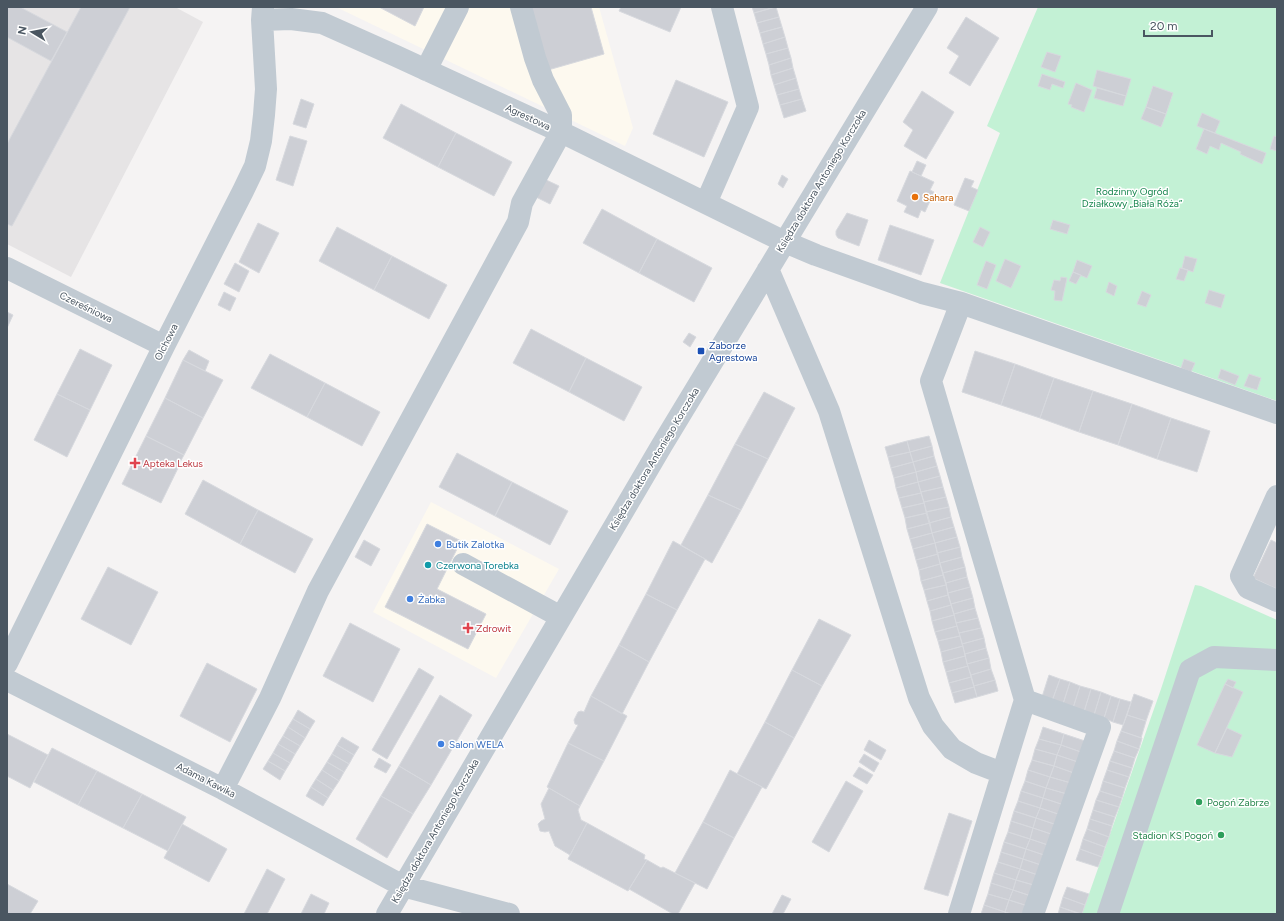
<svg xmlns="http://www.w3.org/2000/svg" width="1284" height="921" font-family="Figtree,sans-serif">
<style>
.commercial{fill:#fdf9ef}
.education{fill:#e6e4e5}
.green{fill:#c3f1d5}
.building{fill:#cdcfd5;stroke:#d7d9de}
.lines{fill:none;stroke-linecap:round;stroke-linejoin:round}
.minor{stroke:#c1cad2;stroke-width:22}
.food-dot{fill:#e8710a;stroke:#fff;stroke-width:1.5}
.transit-dot{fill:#1a4fb4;stroke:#fff;stroke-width:1.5}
.health-dot{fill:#e0444e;stroke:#fff;stroke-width:1.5}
.shop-dot{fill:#3f7fe0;stroke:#fff;stroke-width:1.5}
.culture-dot{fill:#0f9aa8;stroke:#fff;stroke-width:1.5}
.leisure-dot{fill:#2e9e5b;stroke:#fff;stroke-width:1.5}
.labels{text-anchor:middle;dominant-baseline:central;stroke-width:3;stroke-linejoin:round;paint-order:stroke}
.street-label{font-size:10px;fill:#4a5661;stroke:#fff}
.park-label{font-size:10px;fill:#17864f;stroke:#fff}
.food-label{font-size:10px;fill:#c56008;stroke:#fff;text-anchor:start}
.transit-label{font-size:10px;fill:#164399;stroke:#fff;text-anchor:start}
.health-label{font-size:10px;fill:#be3a42;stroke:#fff;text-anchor:start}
.shop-label{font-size:10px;fill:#366cbe;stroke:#fff;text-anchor:start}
.culture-label{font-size:10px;fill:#0d838f;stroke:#fff;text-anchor:start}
.leisure-label{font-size:10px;fill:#27864d;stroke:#fff;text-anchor:start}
</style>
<rect width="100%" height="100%" fill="#f5f3f3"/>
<!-- commercial -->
<path class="commercial" d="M336,7H599L633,128L625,146Z
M431,502L559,569L496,678L373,612Z"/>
<!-- education -->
<path class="education" d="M7,7H175L203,22L71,277L7,244Z"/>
<!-- green -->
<path class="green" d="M1038,7H1277V401L940,283L1000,133L987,126Z
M1195,585L1201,586L1277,620V914H1082L1161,689Z"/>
<!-- building -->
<path class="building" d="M7,7H20L67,32L51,61L7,37Z
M81,7H130L12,226L7,224V144Z
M379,7H424L415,26Z
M530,7H591L604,54L548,70Z
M621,7H681L670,32L619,11Z
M752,7H775L754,13Z
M776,7L779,17L757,23L754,13Z
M779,17L782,27L760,33L757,23Z
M966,17L999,38L970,86L949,73L959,56L947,48Z
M782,27L785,37L763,44L760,33Z
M785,37L788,48L766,54L763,44Z
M788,48L791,58L769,65L766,54Z
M1047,52L1061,56L1055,72L1041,67Z
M791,58L793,68L771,75L769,65Z
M793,68L796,78L774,85L771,75Z
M1097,70L1131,79L1126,96L1093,86Z
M1042,74L1065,82L1063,88L1052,84L1050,90L1038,86Z
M796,78L799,89L777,95L774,85Z
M676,80L728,102L704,157L653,134Z
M1076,83L1092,90L1084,112L1071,107L1072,105L1068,104Z
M1153,86L1173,93L1166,114L1146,107Z
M1097,88L1126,96L1123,106L1094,98Z
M799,89L802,99L780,105L777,95Z
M922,91L954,112L926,159L904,146L913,130L903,122Z
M301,99L314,104L306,128L293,124Z
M802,99L806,111L784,118L780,105Z
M401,104L456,133L438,167L383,138Z
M1146,107L1166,114L1161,127L1141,119Z
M1202,113L1220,121L1215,133L1197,126Z
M1204,129L1266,153L1262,164L1240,154L1241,152L1221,143L1219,150L1210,146L1207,154L1196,149Z
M456,133L512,162L494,196L438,167Z
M290,136L307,141L293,186L276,180Z
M1274,136L1277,137V151L1270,149Z
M917,161L926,165L921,176L912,172Z
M910,171L934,182L930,190L934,192L925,212L921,210L918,218L904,212L907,206L897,201Z
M782,175L788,179L783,188L778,184Z
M542,178L559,186L550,204L532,195Z
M965,178L974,181L971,187L978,190L969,211L954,205Z
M602,209L657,239L639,273L583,243Z
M847,213L868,220L859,246L838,238L836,235V231Z
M1053,220L1070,225L1067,234L1050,229Z
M258,223L279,233L259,273L239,262Z
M890,225L934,240L921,275L878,260Z
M337,227L392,256L374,290L319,261Z
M980,227L990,232L983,247L973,242Z
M657,239L712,268L694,302L639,273Z
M392,256L447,285L429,319L374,290Z
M1185,256L1197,259L1193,272L1182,268Z
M1005,259L1021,266L1011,288L996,281Z
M1077,260L1092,266L1087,278L1073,272Z
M986,261L996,265L987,289L977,285Z
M235,263L249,271L239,292L224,284Z
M1180,268L1188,270L1184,281L1176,279Z
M1073,272L1081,275L1076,284L1069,281Z
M1061,277L1067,278L1062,301L1054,300L1055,291L1051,290L1054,280L1060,281Z
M1109,282L1117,286L1114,296L1106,292Z
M1209,290L1225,295L1221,308L1205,303Z
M1142,291L1151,295L1146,307L1137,304Z
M224,292L236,298L230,311L218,305Z
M7,312L13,315L7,328Z
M531,329L586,358L569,392L513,363Z
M689,333L696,337L690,347L683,342Z
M80,349L112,365L90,410L57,394Z
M189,350L209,361L205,371L183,360Z
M975,351L1015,364L1001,405L962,392Z
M270,354L325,383L307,417L251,388Z
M586,358L642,387L624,421L569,392Z
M1184,359L1195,363L1191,372L1181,368Z
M183,360L223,380L203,418L165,398Z
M1015,364L1054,378L1040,418L1001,405Z
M1221,369L1239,376L1235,385L1218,378Z
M1249,374L1261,378L1257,390L1244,386Z
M1054,378L1093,391L1079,432L1040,418Z
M325,383L380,412L362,446L307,417Z
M1093,391L1132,404L1118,445L1079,432Z
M764,392L795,408L768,459L735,444Z
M57,394L90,410L67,457L34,440Z
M165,398L203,418L184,455L146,436Z
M1132,404L1171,418L1157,459L1118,445Z
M1171,418L1210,431L1197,472L1157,459Z
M146,436L184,455L179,464L181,465L179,466L161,503L122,484Z
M929,436L932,446L910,452L907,441Z
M907,441L910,452L888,457L885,447Z
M735,444L768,459L741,510L708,495Z
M932,446L934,456L913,462L910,452Z
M910,452L913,462L891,468L888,457Z
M457,453L512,482L495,516L439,487Z
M934,456L937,466L916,472L913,462Z
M913,462L916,472L894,478L891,468Z
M937,466L940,476L918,482L916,472Z
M916,472L918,482L896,488L894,478Z
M940,476L943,487L921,492L918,482Z
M203,480L258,510L240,544L185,514Z
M512,482L568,511L550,545L495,516Z
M918,482L921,493L899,498L896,488Z
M943,487L946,497L924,502L921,492Z
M921,493L924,503L902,508L899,498Z
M708,495L741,510L712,563L681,545Z
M946,497L949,507L926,512L924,502Z
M924,503L927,513L905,518L902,508Z
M949,507L951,517L929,523L926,512Z
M258,510L313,539L295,573L240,544Z
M927,513L930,523L907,529L905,518Z
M951,517L954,527L932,533L929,523Z
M930,523L932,533L910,539L907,529Z
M427,524L461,541L437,589L486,614L468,649L385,607Z
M954,527L957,537L935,543L932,533Z
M932,533L935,543L913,549L910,539Z
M957,537L960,547L937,553L935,543Z
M364,540L380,549L371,566L355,557Z
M1271,540L1277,543V589L1253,578Z
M673,541L705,559L677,610L646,594Z
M935,543L938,554L916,560L913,549Z
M960,547L962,557L940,563L937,553Z
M938,554L940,564L919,570L916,560Z
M962,557L965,567L943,573L940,563Z
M940,564L943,575L921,581L919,570Z
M108,567L158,592L131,645L81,619Z
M965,567L967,577L946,583L943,573Z
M943,575L946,585L924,590L921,581Z
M967,577L970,587L948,593L946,583Z
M946,585L948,595L927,601L924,590Z
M970,587L973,598L951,604L948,593Z
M646,594L677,610L649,662L619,645Z
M948,595L951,605L930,611L927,601Z
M973,598L975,608L954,614L951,604Z
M951,605L954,615L932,621L930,611Z
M975,608L978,618L956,623L954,614Z
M954,615L957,626L935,632L932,621Z
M978,618L981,628L959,633L956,623Z
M819,619L851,635L822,686L792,670Z
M350,623L400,649L373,702L323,676Z
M957,626L960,636L938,641L935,632Z
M981,628L984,638L962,644L959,633Z
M960,636L963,646L941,652L938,641Z
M984,638L986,648L965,654L962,644Z
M619,645L649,662L622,714L591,696Z
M963,646L965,656L943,662L941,652Z
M986,648L989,658L967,664L965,654Z
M965,656L968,666L946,672L943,662Z
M989,658L991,669L971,675L967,664Z
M207,663L257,689L230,742L180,716Z
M968,666L971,677L949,683L946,672Z
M419,668L434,677L387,759L372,750Z
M991,669L995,680L974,686L971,675Z
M792,670L822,686L794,738L765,722Z
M1049,675L1060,679L1052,701L1042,697Z
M971,677L974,687L952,693L949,683Z
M1060,679L1070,682L1063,704L1052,701Z
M1228,679L1236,682L1233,688L1225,684Z
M995,680L998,691L977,697L974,686Z
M1070,682L1080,686L1073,708L1063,704Z
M1225,684L1243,692L1215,753L1197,745Z
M1080,686L1091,689L1084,712L1073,708Z
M974,687L977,697L955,703L952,693Z
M1091,689L1101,692L1094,715L1084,712Z
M1101,692L1111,696L1104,718L1094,715Z
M1134,694L1153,701L1146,721L1127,715Z
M440,695L472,715L431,785L399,766Z
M591,696L627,716L604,761L568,743L578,725L575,724L574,720L578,712L581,711L584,712Z
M1111,696L1120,699L1113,722L1104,718Z
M1120,699L1131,702L1123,725L1113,722Z
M298,710L315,721L310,729L293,719Z
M1127,715L1146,721L1141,738L1121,731Z
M293,719L310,729L305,738L288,727Z
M765,722L794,738L766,789L737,774Z
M288,727L305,738L300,746L283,736Z
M1043,727L1064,734L1061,745L1039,739Z
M1227,728L1242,735L1232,757L1215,753Z
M1121,731L1142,738L1139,749L1117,741Z
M7,734L48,755L30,788L7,776Z
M1064,734L1085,741L1081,752L1061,745Z
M283,736L300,746L295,754L278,744Z
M342,737L359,747L354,755L337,745Z
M1039,739L1061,745L1057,755L1035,749Z
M869,740L886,750L881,760L864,750Z
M1117,741L1139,749L1135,758L1114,751Z
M568,743L604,761L580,806L547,787Z
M278,744L295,754L290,763L273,753Z
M337,745L354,755L349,764L332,754Z
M1061,745L1081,752L1078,762L1057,755Z
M52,748L97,771L78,805L34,782Z
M1035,749L1057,755L1054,766L1032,760Z
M1114,751L1135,758L1132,768L1110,761Z
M273,753L290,763L285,771L268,761Z
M332,754L349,764L344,772L327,762Z
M864,754L879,763L874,772L859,762Z
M1057,755L1078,762L1074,773L1054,766Z
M379,758L391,765L386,773L374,767Z
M1032,760L1054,766L1050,777L1028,770Z
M268,761L285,771L280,780L263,769Z
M1110,761L1132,768L1129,777L1107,770Z
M327,762L344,772L339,781L322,770Z
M399,766L431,785L413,814L381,796Z
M1054,766L1074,773L1071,783L1050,777Z
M859,767L873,775L867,784L853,776Z
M322,770L339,781L333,790L316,779Z
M730,770L762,787L734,838L703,822Z
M1028,770L1050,777L1046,788L1025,781Z
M1107,770L1129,777L1125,788L1103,781Z
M97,771L142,794L123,828L78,805Z
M1050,777L1071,783L1067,794L1046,788Z
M316,779L333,790L328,798L311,787Z
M846,781L863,791L829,852L812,842Z
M1025,781L1046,788L1043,798L1021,791Z
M1103,781L1125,788L1122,798L1100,791Z
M311,787L328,798L323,806L306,796Z
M549,788L580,806L578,810L581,820L587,823L570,855L555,846L549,831L545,832L540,831L538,824L541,821L545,819L541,804Z
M1046,788L1067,794L1064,805L1043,798Z
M1021,791L1043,798L1040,808L1018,801Z
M1100,791L1122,798L1119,807L1096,800Z
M142,794L186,817L168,851L123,828Z
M381,796L413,814L387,858L356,839Z
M1043,798L1064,805L1061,815L1040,808Z
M1096,800L1119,807L1115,817L1093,810Z
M1018,801L1040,808L1036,818L1014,811Z
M1040,808L1061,815L1057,825L1036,818Z
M1093,810L1115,817L1112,826L1090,819Z
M1014,811L1036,818L1033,828L1011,821Z
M949,813L972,821L948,896L924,889Z
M1036,818L1057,825L1054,835L1033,828Z
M1090,819L1112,826L1109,837L1087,829Z
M1011,821L1033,828L1030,839L1008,832Z
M703,822L734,838L707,889L675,873Z
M587,823L645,855L644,859L647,860L628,891L568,859Z
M182,824L227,849L209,882L164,858Z
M1033,828L1054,835L1051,846L1030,839Z
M1087,829L1109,837L1105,847L1083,839Z
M1008,832L1030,839L1026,849L1004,842Z
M1030,839L1051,846L1047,856L1026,849Z
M1083,839L1105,847L1102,857L1080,849Z
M1004,842L1026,849L1023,859L1001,852Z
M1026,849L1047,856L1044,866L1023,859Z
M1080,849L1102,857L1098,867L1076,860Z
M1001,852L1023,859L1020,869L998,862Z
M1023,859L1044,866L1041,876L1020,869Z
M647,860L661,868L663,867L695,883L678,914H673L629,889Z
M998,862L1020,869L1016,880L994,873Z
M267,869L285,879L267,914H244Z
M1020,869L1041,876L1037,886L1016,880Z
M994,873L1016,880L1013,890L991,883Z
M1016,880L1037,886L1034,897L1013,890Z
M991,883L1013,890L1009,900L988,894Z
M7,884L38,901L30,914H7Z
M1067,887L1089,894L1085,905L1063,897Z
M1013,890L1034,897L1031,907L1009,900Z
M311,894L329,903L324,914H301Z
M988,894L1009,900L1005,912L984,905Z
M782,895L791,899L783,914H772Z
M1063,897L1085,905L1082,914L1060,907Z
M1009,900L1031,907L1028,914H1012L1005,912Z
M984,905L1005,912V914H981Z
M1060,907L1079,914H1058Z"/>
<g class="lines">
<!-- minor -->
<path class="minor" d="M262,20L291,19L322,23L396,56L561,132L785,242L816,255L922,293L961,303L1277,413
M426,70L458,7
M706,203L748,107L722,7
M7,268L164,346
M768,269L829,411L919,698L933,726L952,749L976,763L1002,773
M961,303L931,381L1025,700
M1277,496L1241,576L1248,588L1277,601
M463,564L561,617
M7,663L164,346L243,191L255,166L261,141L264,115L266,89L262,20L263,7
M7,680L223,789L403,886L509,914
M223,789L270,698L318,591L518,222L522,203L561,132V115L543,80L535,58L521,7
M387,914L662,445L927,7
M959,914L1025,700L1100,727L1033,914
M1108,914L1190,670L1214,657L1277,660"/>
</g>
<!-- markers -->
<circle class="food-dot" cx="915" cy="197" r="4"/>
<rect class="transit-dot" x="697" y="347" width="8" height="8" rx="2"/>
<g class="health-dot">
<path d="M133 457h4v4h4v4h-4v4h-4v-4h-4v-4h4z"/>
<path d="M466 622h4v4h4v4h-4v4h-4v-4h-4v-4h4z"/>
</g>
<g class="shop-dot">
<circle cx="438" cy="544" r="4"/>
<circle cx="410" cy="599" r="4"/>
<circle cx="441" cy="744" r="4"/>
</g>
<circle class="culture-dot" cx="428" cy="565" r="4"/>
<g class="leisure-dot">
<circle cx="1199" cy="802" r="4"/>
<circle cx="1221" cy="835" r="4"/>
</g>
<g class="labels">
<!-- street labels -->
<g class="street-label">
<text transform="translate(528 117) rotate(25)">Agrestowa</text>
<text transform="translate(821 181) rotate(-59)">Księdza doktora Antoniego Korczoka</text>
<text transform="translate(86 307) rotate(26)">Czereśniowa</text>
<text transform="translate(166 342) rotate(-63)">Olchowa</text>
<text transform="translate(654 459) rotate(-59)">Księdza doktora Antoniego Korczoka</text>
<text transform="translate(206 780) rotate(27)">Adama Kawika</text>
<text transform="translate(435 831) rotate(-60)">Księdza doktora Antoniego Korczoka</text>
</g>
<!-- park labels -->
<g class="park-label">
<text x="1132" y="191">Rodzinny Ogród<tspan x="1132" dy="12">Działkowy „Biała Róża”</tspan></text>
</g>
<!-- food labels -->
<g class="food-label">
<text x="923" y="197">Sahara</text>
</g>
<!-- transit labels -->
<g class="transit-label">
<text x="709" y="345">Zaborze<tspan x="709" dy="12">Agrestowa</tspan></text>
</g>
<!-- health labels -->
<g class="health-label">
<text x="143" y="463">Apteka Lekus</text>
<text x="476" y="628">Zdrowit</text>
</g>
<!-- shop labels -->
<g class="shop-label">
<text x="446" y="544">Butik Zalotka</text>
<text x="418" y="599">Żabka</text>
<text x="449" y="744">Salon WELA</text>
</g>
<!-- culture labels -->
<g class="culture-label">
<text x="436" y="565">Czerwona Torebka</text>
</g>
<!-- leisure labels -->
<g class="leisure-label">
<text x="1207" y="802">Pogoń Zabrze</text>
<text x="1213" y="835" text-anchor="end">Stadion KS Pogoń</text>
</g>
</g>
<!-- border -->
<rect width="1284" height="921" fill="none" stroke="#4a5661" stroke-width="16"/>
<!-- north arrow -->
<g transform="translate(32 32) rotate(280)" stroke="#ffffff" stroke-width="3" paint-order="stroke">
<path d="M0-3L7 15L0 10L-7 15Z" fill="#4a5661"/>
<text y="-6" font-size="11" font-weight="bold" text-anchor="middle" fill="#4a5661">N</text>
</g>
<!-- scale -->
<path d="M1144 30v6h68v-6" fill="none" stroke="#4a5661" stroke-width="2"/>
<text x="1150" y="30" font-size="12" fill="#4a5661" stroke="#ffffff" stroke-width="3" paint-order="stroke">20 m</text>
</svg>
